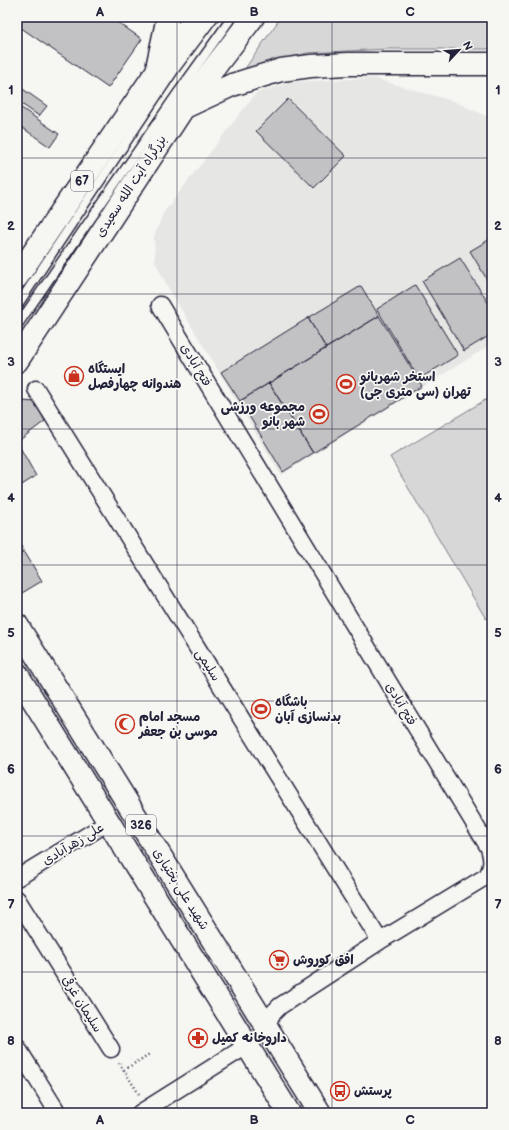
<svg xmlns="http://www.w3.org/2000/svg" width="509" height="1130" font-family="'Balsamiq Sans','Playpen Sans Arabic',sans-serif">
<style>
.built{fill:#e6e6e4}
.green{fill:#d7d7d7;stroke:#7c7c89}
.building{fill:#c2c2c4;stroke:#22223b}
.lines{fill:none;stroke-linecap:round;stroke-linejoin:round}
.service-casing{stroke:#22223b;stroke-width:11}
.minor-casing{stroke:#22223b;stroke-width:19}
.primary-casing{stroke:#22223b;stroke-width:25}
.trunk-casing{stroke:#22223b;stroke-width:25}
.path{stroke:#22223b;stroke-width:2.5;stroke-dasharray:1 3;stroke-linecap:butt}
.service{stroke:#f6f6f2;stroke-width:8}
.minor{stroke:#f6f6f2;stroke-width:16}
.primary{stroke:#f6f6f2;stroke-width:22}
.trunk{stroke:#f6f6f2;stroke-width:22}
.grid{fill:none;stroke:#22223b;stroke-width:1;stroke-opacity:0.55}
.labels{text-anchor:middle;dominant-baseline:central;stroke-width:3.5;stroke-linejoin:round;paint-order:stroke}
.shield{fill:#f6f6f2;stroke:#626272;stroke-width:1}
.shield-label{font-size:12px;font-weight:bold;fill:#22223b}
.street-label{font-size:13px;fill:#22223b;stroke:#f6f6f2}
.poi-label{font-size:13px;font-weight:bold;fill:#22223b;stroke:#f6f6f2;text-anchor:start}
.neatline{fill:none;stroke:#22223b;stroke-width:1.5}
.grid-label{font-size:13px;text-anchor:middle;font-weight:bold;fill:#22223b}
</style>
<rect width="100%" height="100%" fill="#f6f6f2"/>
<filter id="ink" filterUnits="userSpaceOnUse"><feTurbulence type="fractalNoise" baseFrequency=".025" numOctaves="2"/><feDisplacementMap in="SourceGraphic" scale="8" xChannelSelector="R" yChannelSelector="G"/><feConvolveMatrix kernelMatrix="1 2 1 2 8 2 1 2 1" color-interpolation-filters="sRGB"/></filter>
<g filter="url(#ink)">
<!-- built -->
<path class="built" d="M373,78L456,102L492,119V344L281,475L166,284L155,261L154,236L164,212L256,93L291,82Z"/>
<!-- green -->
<path class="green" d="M281,17H492V49H388L307,53L242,73Z
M492,396V615L486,619L390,457Z"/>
<!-- building -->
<path class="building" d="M17,17H110L142,39L108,88L17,25Z
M17,85L47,106L39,116L17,101Z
M288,99L346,156L314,188L256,131Z
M17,105L59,134L50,147L17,124Z
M492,238V288L470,251Z
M460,258L492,309V334L464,351L422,281Z
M415,285L458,355L419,379L377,309Z
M361,286L379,316L326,348L308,318Z
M379,316L422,386L313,453L269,383Z
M308,318L326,348L240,401L221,372Z
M269,383L313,453L283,472L240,401Z
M23,401L35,402L45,421L17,442L36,476L17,488V411Z
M17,539L24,551L17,556Z
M24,551L42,581L22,593L17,586V556Z"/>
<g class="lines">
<!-- service casing -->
<g class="service-casing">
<path id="service" d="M17,306L175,69L214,17
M17,326L176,95L232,17"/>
</g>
<!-- minor casing -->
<g class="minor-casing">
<path id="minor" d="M160,305L489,848C492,859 493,865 487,876L380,941L280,1006L273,1013L266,1025
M36,389L380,941
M17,878L109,822
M17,899L111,1049
M17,1047L58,1113
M140,1113L248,1045"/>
</g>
<!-- primary casing -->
<g class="primary-casing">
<path id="primary" d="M17,625L320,1113
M17,674L289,1113"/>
</g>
<!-- trunk casing -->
<g class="trunk-casing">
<path id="trunk" d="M158,63L168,17
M187,106L232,85L281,70L311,66L348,64H492
M17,277L157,71L196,17
M17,361L184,107L253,17"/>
</g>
<!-- path -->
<path class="path" d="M119,1063L139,1094
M124,1070L151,1053"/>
<!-- service -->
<use href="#service" class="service"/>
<!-- minor -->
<use href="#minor" class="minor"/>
<!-- primary -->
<use href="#primary" class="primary"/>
<!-- trunk -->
<use href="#trunk" class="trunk"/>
</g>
</g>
<!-- grid -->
<path class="grid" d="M177,17V1113M332,17V1113M17,158H492M17,294H492M17,429H492M17,565H492M17,701H492M17,836H492M17,972H492"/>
<!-- icons -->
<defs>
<g id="shop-ring" transform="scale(1)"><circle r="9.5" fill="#f6f6f2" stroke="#c8321e" stroke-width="1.5"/><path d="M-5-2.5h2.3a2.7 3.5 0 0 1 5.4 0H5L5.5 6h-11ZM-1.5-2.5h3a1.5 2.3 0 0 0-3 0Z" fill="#c8321e"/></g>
<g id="stadium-ring" transform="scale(1)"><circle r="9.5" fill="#f6f6f2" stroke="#c8321e" stroke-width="1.5"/><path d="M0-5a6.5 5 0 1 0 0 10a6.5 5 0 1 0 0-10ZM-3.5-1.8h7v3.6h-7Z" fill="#c8321e"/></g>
<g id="mosque-ring" transform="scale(1)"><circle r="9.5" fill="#f6f6f2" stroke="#c8321e" stroke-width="1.5"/><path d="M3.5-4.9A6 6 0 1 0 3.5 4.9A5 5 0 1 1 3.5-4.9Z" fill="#c8321e"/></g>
<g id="supermarket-ring" transform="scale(1)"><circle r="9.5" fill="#f6f6f2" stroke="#c8321e" stroke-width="1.5"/><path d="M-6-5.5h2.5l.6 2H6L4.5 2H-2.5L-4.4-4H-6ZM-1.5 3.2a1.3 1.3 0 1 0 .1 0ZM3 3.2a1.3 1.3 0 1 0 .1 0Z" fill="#c8321e"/></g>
<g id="pharmacy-ring" transform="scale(1)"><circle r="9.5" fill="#f6f6f2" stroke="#c8321e" stroke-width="1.5"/><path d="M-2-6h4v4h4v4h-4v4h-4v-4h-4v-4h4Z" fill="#c8321e"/></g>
<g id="bus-ring" transform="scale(1)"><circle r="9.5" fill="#f6f6f2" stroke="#c8321e" stroke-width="1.5"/><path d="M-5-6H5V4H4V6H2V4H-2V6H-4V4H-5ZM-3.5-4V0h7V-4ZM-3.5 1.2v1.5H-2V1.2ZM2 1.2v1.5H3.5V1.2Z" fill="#c8321e"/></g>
</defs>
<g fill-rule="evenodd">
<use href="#shop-ring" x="74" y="376"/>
<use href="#stadium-ring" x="346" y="384"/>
<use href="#stadium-ring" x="319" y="414"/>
<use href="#stadium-ring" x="261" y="709"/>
<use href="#mosque-ring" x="125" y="724"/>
<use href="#supermarket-ring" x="279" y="960"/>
<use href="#pharmacy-ring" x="198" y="1038"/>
<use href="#bus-ring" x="340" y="1091"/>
</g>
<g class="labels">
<!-- shield labels -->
<g class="shield">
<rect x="71" y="171" width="22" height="20" rx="3"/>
<rect x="126" y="815" width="30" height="20" rx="3"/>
</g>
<g class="shield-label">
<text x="82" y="181">67</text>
<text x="141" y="825">326</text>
</g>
<!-- street labels -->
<g class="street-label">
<text transform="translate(131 186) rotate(-57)">بزرگراه آیت الله سعیدی</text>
<text transform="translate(196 365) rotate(59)">فتح آبادی</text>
<text transform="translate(208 665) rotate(58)">سلیمی</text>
<text transform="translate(401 704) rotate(59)">فتح آبادی</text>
<text transform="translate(73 844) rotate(-31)">علی زهرآبادی</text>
<text transform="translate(181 889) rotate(58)">شهید علی بختیاری</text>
<text transform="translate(82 1004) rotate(58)">سلیمان غرقی</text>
</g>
<!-- poi labels -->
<g class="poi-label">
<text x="88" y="369">ایستگاه<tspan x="88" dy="15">هندوانه چهارفصل</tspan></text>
<text x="360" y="377">استخر شهربانو<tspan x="360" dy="15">تهران (سی متری جی)</tspan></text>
<text x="305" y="407" text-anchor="end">مجموعه ورزشی<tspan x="305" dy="15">شهر بانو</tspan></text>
<text x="275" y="702">باشگاه<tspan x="275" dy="15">بدنسازی آبان</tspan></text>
<text x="139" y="717">مسجد امام<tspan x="139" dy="15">موسی بن جعفر</tspan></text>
<text x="293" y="960">افق کوروش</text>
<text x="212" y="1038">داروخانه کمیل</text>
<text x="354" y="1091">پرستش</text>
</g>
</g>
<!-- margin -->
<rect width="509" height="1130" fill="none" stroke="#f6f6f2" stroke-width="44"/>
<!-- north arrow -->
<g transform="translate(459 50) rotate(64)" stroke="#f6f6f2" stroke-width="3" paint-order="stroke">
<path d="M0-3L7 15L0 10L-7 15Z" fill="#22223b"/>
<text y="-6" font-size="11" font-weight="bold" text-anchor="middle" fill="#22223b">N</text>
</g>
<rect x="22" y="22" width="465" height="1086" class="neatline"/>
<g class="grid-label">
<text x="100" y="16">A</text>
<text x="254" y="16">B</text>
<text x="410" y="16">C</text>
<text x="11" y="94">1</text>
<text x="498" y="94">1</text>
<text x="11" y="230">2</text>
<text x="498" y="230">2</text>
<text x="11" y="366">3</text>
<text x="498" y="366">3</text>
<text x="11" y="502">4</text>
<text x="498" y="502">4</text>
<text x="11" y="637">5</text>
<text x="498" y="637">5</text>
<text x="11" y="773">6</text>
<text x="498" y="773">6</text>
<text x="11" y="909">7</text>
<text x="498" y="909">7</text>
<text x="11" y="1045">8</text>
<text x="498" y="1045">8</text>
<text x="100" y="1124">A</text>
<text x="254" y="1124">B</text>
<text x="410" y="1124">C</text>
</g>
</svg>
